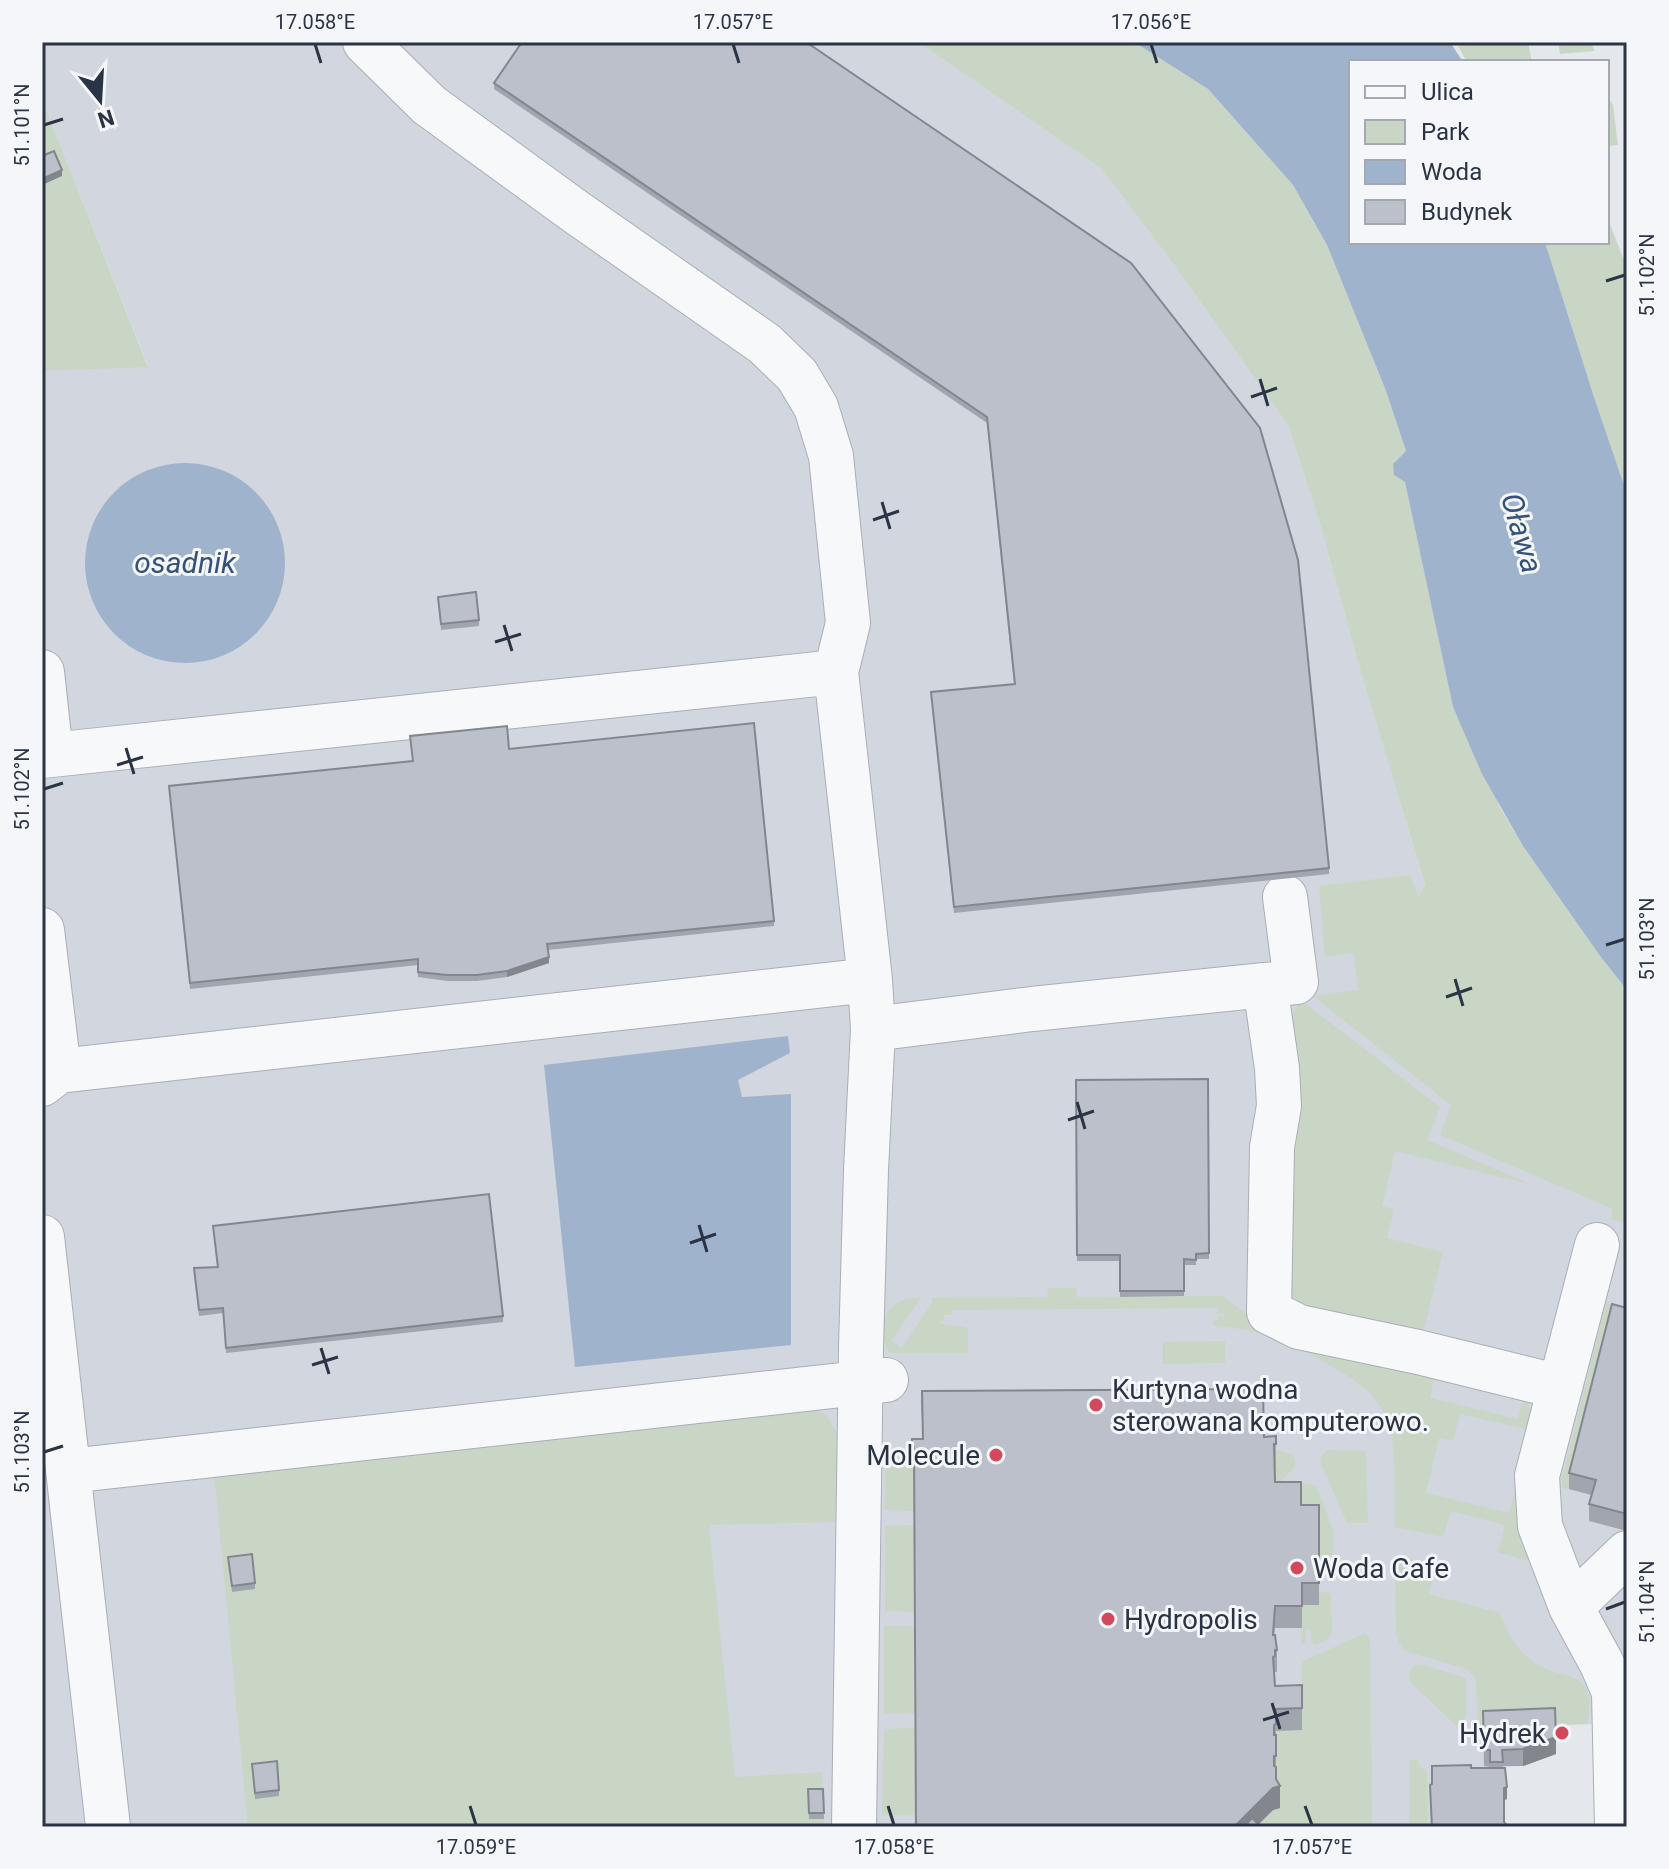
<svg xmlns="http://www.w3.org/2000/svg" width="1669" height="1869" font-family="Roboto,sans-serif">
<style>
.built{fill:#d2d6de}
.green{fill:#c9d6c5}
.water{fill:#9fb4cc}
.lines{fill:none;stroke-linecap:round;stroke-linejoin:round}
.minor-casing{stroke:#a9aeb7;stroke-width:46}
.minor{stroke:#f7f8fa;stroke-width:44}
.wall{fill:#a1a5ae}
.shaded-wall{fill:#83868d}
.building{fill:#bbc0ca;stroke:#83868d;stroke-width:2}
.ticks{fill:none;stroke:#2b3445;stroke-width:3}
.poi-dot{fill:#d1495b;stroke:#f4f6f9;stroke-width:3}
.labels{text-anchor:middle;dominant-baseline:central;stroke-width:6;stroke-linejoin:round;paint-order:stroke}
.poi-label{font-size:28px;fill:#2b3445;stroke:#f4f6f9;text-anchor:start}
.water-label{font-size:30px;font-style:italic;fill:#34527a;stroke:#f4f6f9}
.neatline{fill:none;stroke:#2b3445;stroke-width:3}
.ticks-label{font-size:20px;text-anchor:middle;fill:#2b3445}
</style>
<rect width="100%" height="100%" fill="#e4e7ec"/>
<!-- built -->
<path class="built" d="M42,42H918L1102,169L1172,262L1288,425L1320,524L1363,680L1425,884L1391,965L1627,1198V1727L1592,1724L1556,1725V1754L1523,1766L1503,1767V1778L1505,1779L1507,1799L1504,1800V1827H42V371L148,366L42,99Z"/>
<!-- green -->
<path class="green" d="M918,42H1134L1208,89L1293,185L1327,245L1386,391L1406,451L1393,464L1405,481L1453,707L1501,809L1523,846L1600,956L1627,990V1223L1611,1219L1613,1209L1440,1135L1451,1105L1313,996L1358,990L1354,953L1325,957L1319,886L1410,875L1419,897L1425,884L1363,680L1320,524L1288,425L1172,262L1102,169Z
M1456,42H1528L1532,62H1467Z
M1558,42H1590L1595,51L1560,54Z
M1607,95L1613,105L1618,145L1607,146Z
M42,99L148,367L42,371Z
M1607,217L1627,268V494L1593,394L1545,242H1607Z
M1302,1001L1440,1107L1427,1140L1533,1185L1395,1151L1382,1206L1394,1209L1387,1238L1443,1252L1425,1326L1419,1333L1300,1314L1285,1293L1299,1083L1290,1018L1299,1002Z
M1048,1288H1076L1077,1297L1222,1296L1272,1332L1435,1375L1430,1398L1518,1419L1522,1403L1524,1400L1527,1401L1531,1411L1529,1430L1460,1414L1453,1441L1439,1438L1426,1493L1509,1513L1515,1492L1517,1490L1532,1562L1498,1552L1505,1525L1451,1511L1443,1537L1395,1527C1394,1499 1397,1449 1388,1423C1379,1396 1358,1381 1334,1368C1323,1362 1313,1355 1302,1349C1279,1336 1239,1327 1213,1326L1214,1320H1218V1317L1225,1316V1314H1215V1312H1218V1308L952,1310V1315H944V1321L939,1322V1323L968,1328V1353H890C876,1334 882,1304 908,1299C912,1298 917,1298 921,1298L891,1341L902,1348L932,1302V1298L1047,1297Z
M1606,1303L1615,1306L1569,1489L1562,1488V1480Z
M1225,1341V1363L1163,1364V1342Z
M814,1409L826,1415L839,1436L835,1522L709,1525L735,1777L822,1772L824,1827H248L216,1492L213,1473Z
M1270,1450C1281,1450 1304,1453 1292,1470C1289,1473 1285,1475 1283,1479C1279,1487 1277,1496 1275,1504Z
M1327,1450L1366,1451L1368,1523H1347L1320,1461L1322,1455Z
M886,1461H915L914,1511L885,1510Z
M1306,1483L1314,1485L1318,1490C1325,1510 1339,1535 1332,1555H1319L1289,1497L1300,1484Z
M914,1525V1612L885,1611V1526Z
M1395,1556L1437,1565L1429,1594L1500,1613C1508,1636 1522,1659 1546,1669C1559,1675 1576,1674 1585,1687C1592,1696 1588,1713 1588,1724L1478,1727L1476,1679L1467,1669L1408,1652C1400,1648 1398,1642 1396,1633Z
M1319,1592L1330,1593L1332,1635L1325,1641L1314,1645L1311,1641V1629H1306V1644H1301L1302,1605H1319Z
M884,1626H914L915,1714L884,1713Z
M1365,1633L1370,1639L1372,1827H1255L1273,1810L1280,1807L1276,1801V1731L1302,1729V1664L1304,1661Z
M1415,1665H1423L1465,1678L1466,1682V1717L1458,1727L1412,1684C1407,1676 1408,1672 1415,1665Z
M915,1728L916,1815H882L884,1729Z
M1410,1760H1417L1420,1767L1427,1770L1428,1827H1409Z"/>
<!-- water -->
<path class="water" d="M1134,42H1450L1463,62H1351V242H1545L1593,394L1627,494V990L1600,956L1523,846L1482,774L1453,707L1405,482L1394,475L1393,464L1406,451L1386,391L1327,245L1293,185L1208,89Z
M85 563a100 100 0 1 1 200 0a100 100 0 1 1-200 0Z
M788,1036L790,1053L738,1080L742,1097L791,1094V1345L575,1367L544,1065Z"/>
<g class="lines">
<!-- minor casing -->
<g class="minor-casing">
<path id="minor" d="M365,42L429,105L576,212L765,344L797,375L816,407L831,456L848,623L836,672
M42,672L51,755
M42,756L836,672L870,980L873,1029L866,1170L861,1348L854,1827
M42,930L59,1071
M1265,985L1296,982L1285,897
M873,1029L1032,1009L1265,985L1277,1068L1279,1106L1272,1147L1269,1312L1299,1327L1418,1352L1560,1387
M42,1084L59,1071L870,980
M42,1237L108,1827
M1597,1245L1537,1476L1540,1526L1571,1607L1602,1664L1614,1692L1617,1827
M69,1471L886,1380
M1571,1607L1627,1553"/>
</g>
<!-- minor -->
<use href="#minor" class="minor"/>
</g>
<!-- wall -->
<path class="wall" d="M806,42L1329,868V874L954,913L931,692L1014,684L987,423L494,89V83Z
M438,597L479,620V626L441,630Z
M410,736L509,749L774,921V926L548,950L549,963L507,977L477,981H447L418,977V965L190,989L169,786L413,761Z
M1208,1079L1209,1259H1196V1265H1184V1296L1120,1297V1261H1077L1076,1080Z
M213,1226L503,1316V1322L226,1353L223,1313L199,1316L194,1274V1268L217,1267Z
M1627,1308V1531L1589,1521V1504L1591,1495L1569,1489V1473Z
M921,1400L1264,1437L1276,1436L1275,1482L1301,1505H1319V1605H1302V1628H1275L1274,1635L1277,1650V1672H1275V1686L1302,1685V1730L1276,1731V1779L1280,1808L1273,1810L1258,1824L914,1468H912V1439H923Z
M228,1557L255,1583V1589L232,1592Z
M1483,1711L1556,1754L1523,1766H1503L1507,1799L1504,1800V1822L1508,1827H1431L1430,1785L1471,1768H1490V1767L1484,1766Z
M252,1764L279,1790V1796L255,1799Z
M808,1789H823L824,1819H809Z"/>
<!-- shaded-wall -->
<path class="shaded-wall" d="M62,170V176L42,185V179Z
M549,957V963L507,977V971Z
M1556,1737V1754L1523,1766V1749Z
M1280,1786V1808L1273,1810L1256,1827H1234L1274,1788Z
M1507,1787V1799L1504,1800V1788Z"/>
<!-- building -->
<path class="building" d="M522,42H806L1131,263L1260,428L1298,560L1329,868L954,907L931,692L1015,684L987,417L494,83Z
M54,151L62,170L42,179V156Z
M476,592L479,620L441,624L438,597Z
M754,723L774,921L547,944L549,957L507,971L477,975H447L418,972V959L190,983L169,786L413,761L410,736L507,726L509,749Z
M1208,1079L1209,1253L1196,1254V1260L1184,1259V1291H1120V1255H1077L1076,1080Z
M489,1194L503,1316L226,1348L223,1308L199,1310L194,1268L218,1267L213,1226Z
M1612,1304L1627,1308V1514L1589,1504L1596,1480L1569,1473Z
M1263,1389L1264,1437L1276,1436V1444H1274L1275,1482H1301V1505H1319V1583H1302V1606H1275L1273,1635H1275L1277,1650H1275V1656L1273,1657L1275,1686L1302,1685V1708L1276,1709V1724L1274,1725V1735H1276V1756H1274V1766L1276,1767V1779L1280,1786L1273,1788L1234,1827H916L914,1447H912V1439H923L922,1391Z
M252,1554L255,1583L232,1586L228,1557Z
M1555,1708L1556,1737L1523,1749L1502,1750L1503,1762H1490V1750H1484L1483,1711Z
M277,1761L279,1790L255,1793L252,1764Z
M1471,1765V1768H1505L1507,1787L1504,1788V1822L1508,1827H1432L1430,1785L1432,1784V1766Z
M808,1789H823L824,1813H809Z
M1252,1818L1261,1827H1244Z"/>
<!-- ticks -->
<path class="ticks" d="M315,44L321,63M733,44L739,63M1151,44L1157,63M44,125L63,119M1606,281L1625,275M1260,379L1268,406M1251,397L1277,388M882,502L890,529M873,520L899,511M504,625L512,651M495,642L521,634M126,748L134,774M117,765L143,757M44,789L63,783M1606,945L1625,939M1455,979L1463,1006M1446,997L1472,988M1077,1102L1085,1129M1068,1120L1094,1111M699,1225L707,1252M690,1243L716,1234M321,1348L329,1374M312,1365L338,1357M44,1452L63,1446M1606,1609L1625,1602M1272,1703L1280,1729M1263,1720L1289,1712M470,1806L476,1825M888,1806L894,1825M1305,1806L1312,1825"/>
<!-- markers -->
<g class="poi-dot">
<circle cx="1096" cy="1405" r="8"/>
<circle cx="996" cy="1455" r="8"/>
<circle cx="1297" cy="1568" r="8"/>
<circle cx="1108" cy="1619" r="8"/>
<circle cx="1562" cy="1733" r="8"/>
</g>
<g class="labels">
<!-- poi labels -->
<g class="poi-label">
<text x="1112" y="1389">Kurtyna wodna<tspan x="1112" dy="32">sterowana komputerowo.</tspan></text>
<text x="980" y="1455" text-anchor="end">Molecule</text>
<text x="1313" y="1568">Woda Cafe</text>
<text x="1124" y="1619">Hydropolis</text>
<text x="1546" y="1733" text-anchor="end">Hydrek</text>
</g>
<!-- water labels -->
<g class="water-label">
<text transform="translate(1522 533) rotate(74)">Oława</text>
<text x="185" y="562">osadnik</text>
</g>
</g>
<!-- border -->
<rect width="1669" height="1869" fill="none" stroke="#f4f6f9" stroke-width="88"/>
<!-- legend -->
<rect x="1349" y="60" width="260" height="184" fill="#f4f6f9" stroke="#a4a8b1" stroke-width="2"/>
<rect x="1365" y="86" width="40" height="12" fill="#f7f8fa" stroke="#a4a8b1" stroke-width="2"/>
<text x="1421" y="100" font-size="24" fill="#2b3445">Ulica</text>
<rect x="1365" y="120" width="40" height="24" fill="#c9d6c5" stroke="#a4a8b1" stroke-width="2"/>
<text x="1421" y="140" font-size="24" fill="#2b3445">Park</text>
<rect x="1365" y="160" width="40" height="24" fill="#9fb4cc" stroke="#a4a8b1" stroke-width="2"/>
<text x="1421" y="180" font-size="24" fill="#2b3445">Woda</text>
<rect x="1365" y="200" width="40" height="24" fill="#bbc0ca" stroke="#a4a8b1" stroke-width="2"/>
<text x="1421" y="220" font-size="24" fill="#2b3445">Budynek</text>
<!-- north arrow -->
<g transform="translate(100 100) rotate(162)" stroke="#f4f6f9" stroke-width="6" paint-order="stroke">
<path d="M0-6L14 30L0 20L-14 30Z" fill="#2b3445"/>
<text y="-12" font-size="22" font-weight="bold" text-anchor="middle" fill="#2b3445">N</text>
</g>
<rect x="44" y="44" width="1581" height="1781" class="neatline"/>
<g class="ticks-label">
<text x="315" y="29">17.058°E</text>
<text x="733" y="29">17.057°E</text>
<text x="1151" y="29">17.056°E</text>
<text transform="translate(22 125) rotate(-90)" y="7">51.101°N</text>
<text transform="translate(1647 275) rotate(-90)" y="7">51.102°N</text>
<text transform="translate(22 789) rotate(-90)" y="7">51.102°N</text>
<text transform="translate(1647 939) rotate(-90)" y="7">51.103°N</text>
<text transform="translate(22 1452) rotate(-90)" y="7">51.103°N</text>
<text transform="translate(1647 1602) rotate(-90)" y="7">51.104°N</text>
<text x="476" y="1854">17.059°E</text>
<text x="894" y="1854">17.058°E</text>
<text x="1312" y="1854">17.057°E</text>
</g>
</svg>
